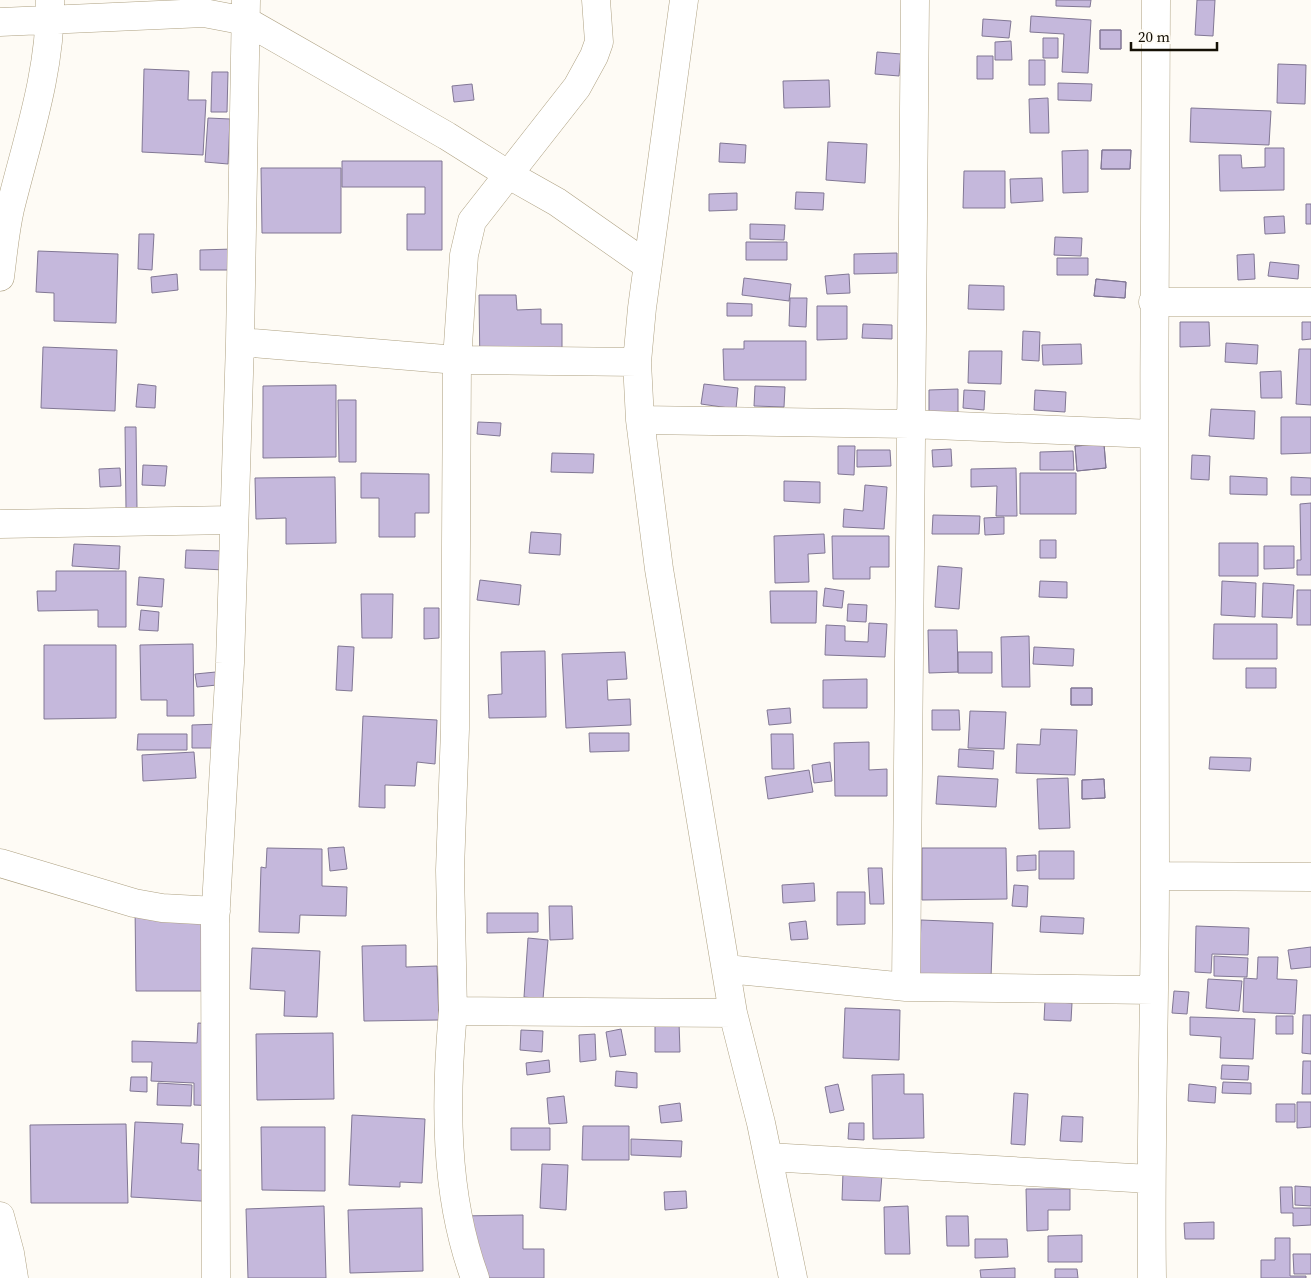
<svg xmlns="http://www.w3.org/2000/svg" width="1311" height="1278" font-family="'Source Serif 4',serif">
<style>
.building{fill:#c5b8dc;stroke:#817794}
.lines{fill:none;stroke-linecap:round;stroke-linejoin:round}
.minor-casing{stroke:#aea182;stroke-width:29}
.minor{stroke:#fff;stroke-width:28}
</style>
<rect width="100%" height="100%" fill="#fefbf5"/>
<!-- building -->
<path class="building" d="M1056,0H1091L1090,7L1056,6Z
M1197,0H1215L1213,36L1195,35Z
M1031,16L1091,20L1088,73L1062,72L1064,34L1030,32Z
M983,19L1011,21L1009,38L982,36Z
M1100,30H1121V49H1100Z
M1100,30H1121V49H1100Z
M1043,38H1058V58H1043Z
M1011,41L1012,60H995V42Z
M877,52L901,54L899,76L875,74Z
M977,56H993V79H977Z
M1029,60H1045V85H1029Z
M1278,64L1306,65L1305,104L1277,103Z
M144,69L189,71L188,100H206L203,155L142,152Z
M212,72H228L227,112H211Z
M829,80L830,107L784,108L783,81Z
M1058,83L1092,84L1091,101L1058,100Z
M472,84L474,100L454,102L452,86Z
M1048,98L1049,133H1030L1029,99Z
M1191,108L1271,111L1269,145L1190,142Z
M208,118L230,119L228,164L205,162Z
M828,142L867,144L865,183L826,180Z
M720,143L746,145L745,163L719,162Z
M1265,148H1284V190L1220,191L1219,155H1241L1242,168L1265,167Z
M1088,150V192L1063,193L1062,151Z
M1102,150H1131L1130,169H1101Z
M1102,150H1131L1130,169H1101Z
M342,161H442V250H407V214H425V187H342Z
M261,168H341V233H262Z
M964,171H1005V208H963Z
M1042,178L1043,201L1011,203L1010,179Z
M796,192L824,193L823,210L795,209Z
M737,193V210L709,211V194Z
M1306,204H1311V224H1306Z
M1284,216L1285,233L1265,234L1264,217Z
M750,224L785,225L784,240L750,239Z
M139,234H154L152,270L138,269Z
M1055,237L1082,238L1081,256L1054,255Z
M746,242H787V260H746Z
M233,249L234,270H200V250Z
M38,251L118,254L116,323L54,321V293L36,292Z
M897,253V273L854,274V254Z
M1254,254L1255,279L1238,280L1237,255Z
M1057,258H1088V275H1057Z
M1270,262L1299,265L1298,279L1268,276Z
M177,274L178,290L152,293L151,277Z
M849,274L850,293L827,294L825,276Z
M744,278L791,284L789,301L742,295Z
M1096,279L1126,282L1125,298L1094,296Z
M1096,279L1126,282L1125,298L1094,296Z
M969,285L1004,286V310L968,309Z
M479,295H516L517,310L541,309V324H562V370L480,371Z
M790,298H807L806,327L789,326Z
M727,303L752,304V316H727Z
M817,306H847V339L817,340Z
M1180,322H1209L1210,346L1180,347Z
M1302,322H1311V339L1302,340Z
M863,324L892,325V339L862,338Z
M1023,331L1040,332L1039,361L1022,360Z
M744,341H806V380H724L723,349H744Z
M1226,343L1258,345L1257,364L1225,362Z
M1081,344L1082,364L1043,365L1042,345Z
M43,347L117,350L115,411L41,408Z
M1299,349H1311V405L1296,404Z
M969,351H1002L1001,384L968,383Z
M1281,371L1282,398H1261L1260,372Z
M138,384L156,386L155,408L136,407Z
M704,384L738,388L736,409L701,404Z
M336,385V457L263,458V386Z
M755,386L785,387L784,407L754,406Z
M958,389V415L929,416V390Z
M964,390L985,391L984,410L963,408Z
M1035,390L1066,392L1065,412L1034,410Z
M338,400H356V462H339Z
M1211,409L1255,411L1254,439L1209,436Z
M1281,417H1311V453L1281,454Z
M478,422L501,423L500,436L477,434Z
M125,427H136L137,509H126Z
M1104,444L1106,468L1077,471L1075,446Z
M1104,444L1106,468L1077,471L1075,446Z
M838,446H855L854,475L838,474Z
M951,449L952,466L933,467L932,450Z
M857,450H890L891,466L857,467Z
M1073,451L1074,470H1040V452Z
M552,453L594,454L593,473L551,472Z
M1192,455L1210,456L1209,480L1191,479Z
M143,465L167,466L165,486L142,485Z
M120,468L121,486L100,487L99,469Z
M1016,468L1017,516H996L997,486L971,487V469Z
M361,473L429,474V513H415V537H379V498H361Z
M1020,473H1076V514H1020Z
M1230,476L1267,478V495L1230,494Z
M335,477L336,543L286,544V518L256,519L255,478Z
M1291,477L1311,478V495H1291Z
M784,481L820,482V503L784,501Z
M865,485L887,487L884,529L843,527L844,509L863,511Z
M1311,503V575H1297V560H1301L1300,504Z
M933,515L980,516L979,534H932Z
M1004,517V534L985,535L984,518Z
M531,532L561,534L560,555L529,553Z
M824,534L825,553L808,554L809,582L775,583L774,536Z
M832,536H889V567H870V579H833Z
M1040,540H1056V558H1040Z
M1219,543H1258V576H1219Z
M74,544L120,546L119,569L72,566Z
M1264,546H1294V568L1264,569Z
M186,550L225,551L224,570L185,568Z
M938,566L962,568L959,609L935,607Z
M56,571H126V627H98V610L38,611L37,591H56Z
M139,577L164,579L162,607L137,605Z
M480,580L521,585L519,605L477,600Z
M1040,581L1067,582V598L1039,597Z
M1222,581L1256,583L1255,617L1221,615Z
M1263,583L1294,585L1292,618L1262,617Z
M825,588L844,591L842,608L823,606Z
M1297,590H1311V625H1297Z
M770,591H817L816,623H771Z
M361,594H393L392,638H362Z
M848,604L867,605L866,622L847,621Z
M424,608H439V638L424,639Z
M141,610L159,612L158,631L139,630Z
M869,623L887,624L885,657L825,655L826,625L845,626V641L868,642Z
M1214,624H1277V659H1213Z
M928,630H957L958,672L929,673Z
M1029,636L1030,687H1002L1001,637Z
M193,644L194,716H167V700H141L140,645Z
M44,645H116V718L44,719Z
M338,646L354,647L352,691L336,690Z
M1034,647L1074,649L1073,666L1033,664Z
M545,651L546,717L489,718L488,695L502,694L501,652Z
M625,652L627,679L607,680L608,700L630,699L631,725L566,728L562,654Z
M958,652H992V673H958Z
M1246,668H1276V688H1246Z
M216,672L217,685L197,687L195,674Z
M867,679V708H823V680Z
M1071,688H1092V705H1071Z
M1071,688H1092V705H1071Z
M790,708L791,723L769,725L767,710Z
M932,710H959L960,730H932Z
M970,711L1006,712L1004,749L968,748Z
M363,716L437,720L435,764L417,762L415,786L385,785V808L359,807Z
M221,724V748H192V725Z
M1041,729L1077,730L1075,775L1016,773L1017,744L1040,745Z
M589,733H629V751L590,752Z
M138,734H187V750H137Z
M771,734H793L794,769H772Z
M869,742V770L887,769V796H835L834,743Z
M959,749L994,751L993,769L958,767Z
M194,752L196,778L143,781L142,755Z
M1210,757L1251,758L1250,771L1209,769Z
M830,762L832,781L814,783L812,765Z
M809,770L813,792L768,799L765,777Z
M938,776L998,779L996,807L936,804Z
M1068,778L1070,828L1039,829L1037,779Z
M1104,779L1105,798L1082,799V780Z
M1104,779L1105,798L1082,799V780Z
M344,847L347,869L330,871L328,848Z
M267,848L322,849V886L347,887L346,916L300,915L299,933L259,932L261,867L266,868Z
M922,848H1006L1007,899L922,900Z
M1039,851H1074V879H1039Z
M1036,855V870L1017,871V856Z
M868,868H882L884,904H870Z
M814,883L815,901L783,903L782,885Z
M1014,885L1028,886L1027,907L1012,906Z
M837,892H865V924L837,925Z
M216,905V991H136L135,906Z
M549,906H572L573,939L550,940Z
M487,913H538V932L487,933Z
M1041,916L1084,918L1083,934L1040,932Z
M921,920L993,923L991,978L919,975Z
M806,921L808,939L791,940L789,923Z
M1196,926L1249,928L1248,955L1212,954L1211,973L1195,972Z
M528,938L548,940L543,999L524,997Z
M406,945V967L437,966L439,1020L364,1021L362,946Z
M1311,947V967L1291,969L1288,950Z
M252,948L320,951L317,1017L284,1016L285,991L250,989Z
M1214,956L1248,958L1247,977L1214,976Z
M1258,957H1278L1277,979L1297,980L1295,1014L1243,1012L1244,978L1257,979Z
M1208,979L1242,981L1239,1011L1206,1008Z
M1174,991L1189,992L1187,1014L1172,1013Z
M1045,1001L1072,1003L1071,1021L1044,1020Z
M845,1008L900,1010L899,1060L843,1058Z
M1303,1015H1311V1054L1302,1053Z
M1276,1016H1293V1034H1276Z
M1190,1017L1255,1019L1253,1059L1220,1058L1221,1037L1190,1035Z
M655,1022H679L680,1052H655Z
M198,1023L215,1024L218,1106L194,1105V1083L151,1081L152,1062H132V1041L197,1043Z
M621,1029L626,1055L610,1057L606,1032Z
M521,1030L543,1031L542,1052L520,1050Z
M333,1033L334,1099L257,1100L256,1034Z
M595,1034L596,1060L580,1062L579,1035Z
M549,1060L550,1072L527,1075L526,1063Z
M1303,1061H1311V1094H1302Z
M1222,1065L1249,1066L1248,1080L1221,1079Z
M616,1071L637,1073V1088L615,1086Z
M904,1074V1094H923L924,1138L873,1139L872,1075Z
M131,1077H147V1092L130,1091Z
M1223,1082L1251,1083V1094L1222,1093Z
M158,1083L192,1085L191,1106L157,1105Z
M838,1084L844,1110L830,1113L825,1087Z
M1189,1084L1216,1087L1215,1103L1188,1101Z
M1014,1093L1028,1094L1025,1145L1011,1144Z
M564,1096L567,1123L549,1124L547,1098Z
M1297,1102H1311V1127L1297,1128Z
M680,1103L682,1121L661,1123L659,1106Z
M1276,1104H1295V1122H1276Z
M352,1115L425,1119L422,1183L400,1182V1187L349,1185Z
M1062,1116L1083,1117L1082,1142L1060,1141Z
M135,1122L183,1124L181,1143L199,1144L198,1170L220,1171L218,1202L131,1197Z
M849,1123H864V1140L848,1139Z
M126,1124L128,1203H31L30,1125Z
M583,1126H629V1160H582Z
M261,1127H325V1191L262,1190Z
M511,1128H550V1150H511Z
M631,1139L682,1141L681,1157L631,1155Z
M542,1164L568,1165L566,1210L540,1208Z
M843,1172L882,1174L880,1201L842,1200Z
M1295,1186L1311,1187V1206L1295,1205Z
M1280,1187H1292L1293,1208H1311V1225L1293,1226V1213H1281Z
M1026,1189H1070V1210H1048V1230L1027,1231Z
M686,1191L687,1208L665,1210L664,1192Z
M324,1206L326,1278H248L246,1209Z
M908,1206L910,1254H885L884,1207Z
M422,1208L423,1271L350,1273L348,1210Z
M523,1215V1249H544V1278H478L460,1216Z
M946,1216H968L969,1246H947Z
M1214,1222V1239H1185L1184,1223Z
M1082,1235V1262H1048V1236Z
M1275,1238H1290V1276H1306V1278H1261V1260H1275Z
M975,1239H1007L1008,1257L975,1258Z
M1293,1254H1311V1274H1294Z
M1015,1268V1278H981L980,1270Z
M1055,1269H1077L1078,1278H1055Z"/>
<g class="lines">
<!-- minor casing -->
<g class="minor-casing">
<path id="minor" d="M684,0L642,308L637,362L640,420L659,569L733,1013L761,1123L793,1278
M0,22L204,13L246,21L447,136L509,175L557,202L647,265
M0,277C3,254 5,231 10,209C27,140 51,72 50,0
M1153,302H1311
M240,342L246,0
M640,420L910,424L1153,434
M0,524L233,520
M0,863L134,903L162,908L216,911
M1155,876L1311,877
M727,969L906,987L1154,990
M906,987L915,0
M453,1011L450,870L455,729L457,360L464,255L472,221L577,87L594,56L599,42L596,0
M768,1157L1150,1179
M0,1216L10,1253L14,1278
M216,1278L215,923L230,663L240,342L457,360L637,362
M475,1278C444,1194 445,1100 453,1011L733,1013
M1152,1278C1150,1143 1155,1008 1155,873C1155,582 1153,291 1156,0"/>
</g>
<!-- minor -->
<use href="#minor" class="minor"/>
</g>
<!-- scale -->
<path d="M1131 42v8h86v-8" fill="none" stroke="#151005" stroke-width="2.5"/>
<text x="1138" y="42" font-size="15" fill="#151005" stroke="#fefbf5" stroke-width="4" paint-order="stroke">20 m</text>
</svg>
